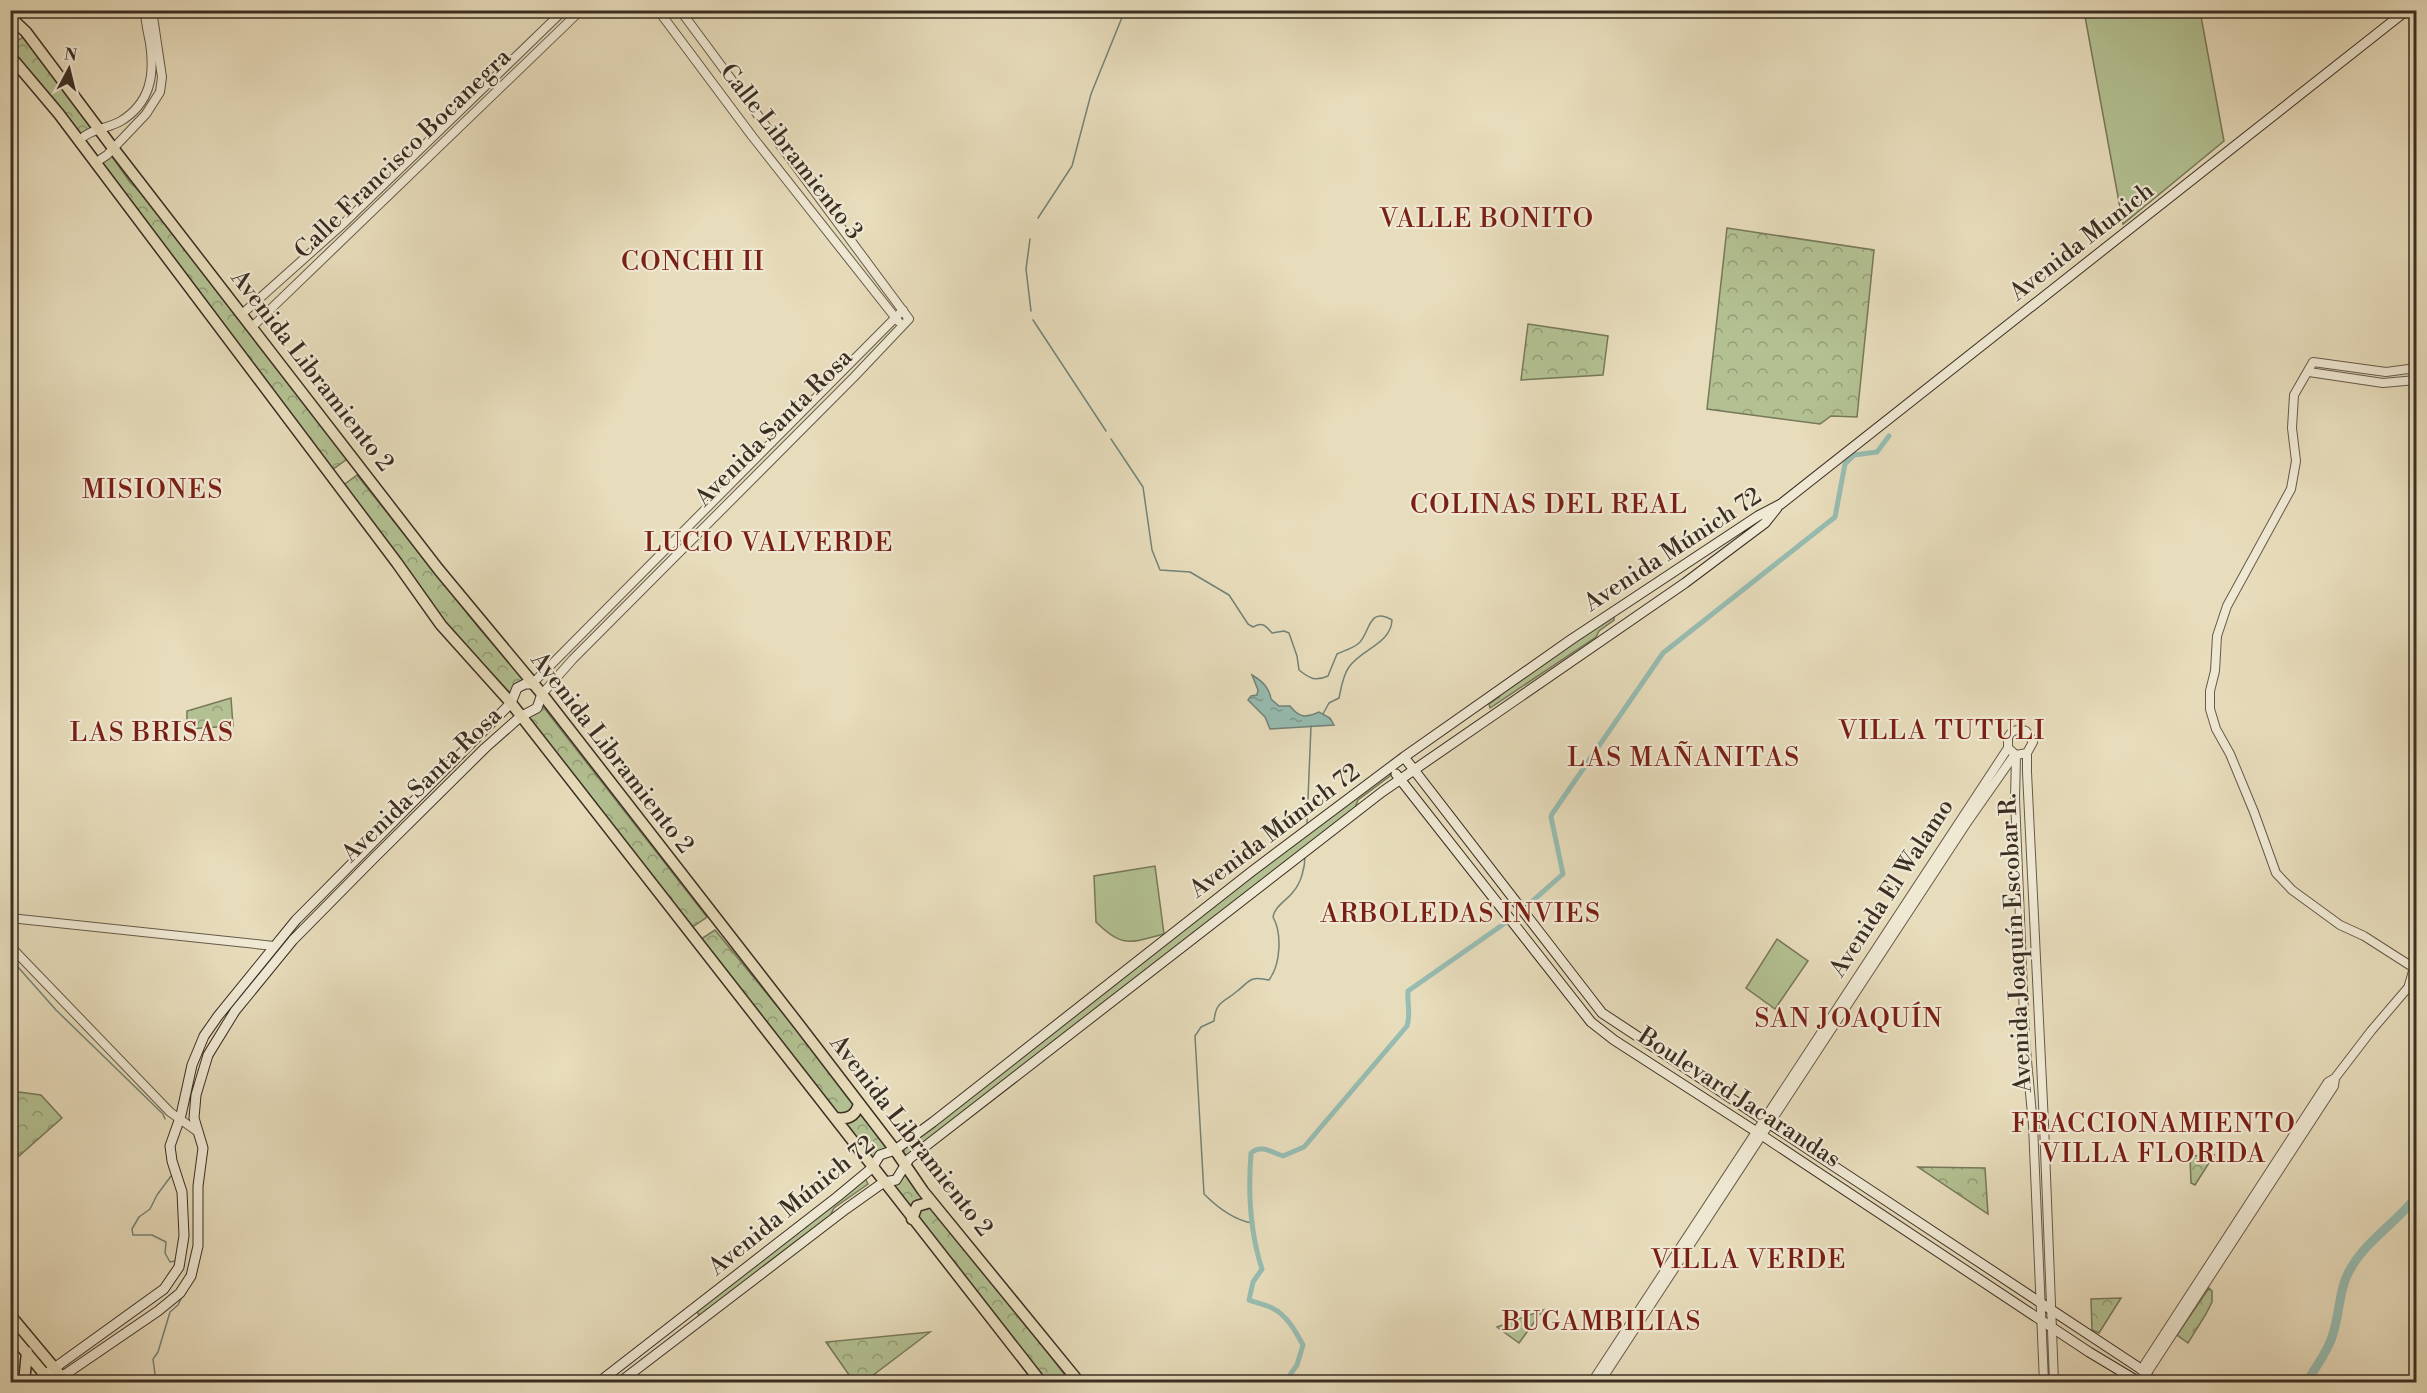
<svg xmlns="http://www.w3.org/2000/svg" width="2427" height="1393" font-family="'Libre Bodoni',serif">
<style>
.green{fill:#b3c192;stroke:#77785a;stroke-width:1.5}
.forest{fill:url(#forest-crowns);stroke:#77785a;stroke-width:1.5}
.water{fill:url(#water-ripples);stroke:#728378;stroke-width:1.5}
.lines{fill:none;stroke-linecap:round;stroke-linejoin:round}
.stream{stroke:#728378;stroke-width:1.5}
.canal{stroke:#97bcb1;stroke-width:5}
.river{stroke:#97bcb1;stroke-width:9}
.tertiary-casing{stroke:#665a49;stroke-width:10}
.secondary-casing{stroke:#3b2e23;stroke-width:11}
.primary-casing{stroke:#3b2e23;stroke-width:13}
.trunk-casing{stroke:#3b2e23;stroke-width:13}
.tertiary{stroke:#efe8d3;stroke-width:8}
.secondary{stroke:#efe8d3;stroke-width:9}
.primary{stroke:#e7dcbb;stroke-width:10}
.trunk{stroke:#e7dcbb;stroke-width:10}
.labels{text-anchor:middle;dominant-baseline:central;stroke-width:4.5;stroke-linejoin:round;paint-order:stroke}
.street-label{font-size:24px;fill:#3b2e23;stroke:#efe8d3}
.neighbourhood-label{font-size:26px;letter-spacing:1.5px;fill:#7a1f14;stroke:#efe8d3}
</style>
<defs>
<pattern id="forest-crowns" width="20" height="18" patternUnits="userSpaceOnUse" patternTransform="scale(1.5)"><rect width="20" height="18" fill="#b3c192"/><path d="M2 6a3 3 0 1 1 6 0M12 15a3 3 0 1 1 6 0" fill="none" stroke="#939d77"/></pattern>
<pattern id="water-ripples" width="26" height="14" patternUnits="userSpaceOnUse" patternTransform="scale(1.5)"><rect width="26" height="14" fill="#97bcb1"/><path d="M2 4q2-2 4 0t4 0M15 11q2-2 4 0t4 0" fill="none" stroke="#7c9990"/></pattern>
</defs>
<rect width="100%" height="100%" fill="#e7dcbb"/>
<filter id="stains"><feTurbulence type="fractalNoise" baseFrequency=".00333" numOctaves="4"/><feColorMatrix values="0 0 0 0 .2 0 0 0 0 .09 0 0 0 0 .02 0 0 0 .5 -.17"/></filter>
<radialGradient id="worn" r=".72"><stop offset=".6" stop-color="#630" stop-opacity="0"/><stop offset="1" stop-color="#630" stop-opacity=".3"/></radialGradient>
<!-- green -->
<path class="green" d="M2084,11H2200L2224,141L2123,224Z
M1614,616V620L1599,631L1596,637L1490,708L1489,704L1499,697L1504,690Z
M1387,772H1391L1390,776L1358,800L1355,808L907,1156L904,1153V1147Z
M1155,866L1164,934C1130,943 1122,948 1096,922L1094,876Z
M1777,939L1808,961L1775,1009L1746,988Z
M865,1178L868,1184L834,1208L830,1216L707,1311L701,1315L698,1314L697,1308Z"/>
<!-- forest -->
<path class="forest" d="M25,36L96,130L80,136L51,96L11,49L10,45Z
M111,155L130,182L142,194L347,459L332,470L100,163Z
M1727,228L1874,250L1857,417L1831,416L1820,424L1707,409Z
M1528,324L1608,336L1603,375L1521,380Z
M357,475L479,628L524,680L511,694L434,611L341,487Z
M231,698L233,726L187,729V711Z
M541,704L707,917L691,928L526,718Z
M715,930L853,1099V1109L840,1115L832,1112L698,941Z
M11,1091L41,1095L62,1118L11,1163Z
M860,1112L888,1148L870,1159L842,1123Z
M2214,1155L2195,1185L2191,1183L2190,1156Z
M1918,1167L1985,1168L1988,1214Z
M907,1174L925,1198L916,1201L908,1212L889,1185Z
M928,1204L1001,1291L1068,1379L1064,1382H1045L916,1223V1212Z
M2209,1288L2212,1291V1302L2206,1314L2188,1343L2177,1335Z
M2121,1298L2099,1333L2092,1330L2091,1299Z
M1543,1310L1519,1343L1497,1327Z
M930,1332L864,1382H854L826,1342Z"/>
<!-- water -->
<path class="water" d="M1252,675C1262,681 1269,687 1271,699L1279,706H1290C1299,718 1306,718 1319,712L1330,718L1334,725L1270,729L1265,717L1248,700L1251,696L1257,695L1258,690Z"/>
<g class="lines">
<!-- stream -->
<path class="stream" d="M1038,218L1072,166L1091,94L1125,10
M1030,239L1026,269L1031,311
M1033,320L1106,431
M1111,439L1143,487L1152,550L1160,570L1190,572L1229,595L1248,624L1253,627C1263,622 1265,625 1272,633L1284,631L1289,633L1297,656L1299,670C1309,678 1315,682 1328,676L1337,654C1343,651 1354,648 1359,643C1370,633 1368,606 1392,620C1391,644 1361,649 1349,667C1343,675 1341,688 1339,698L1329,703L1323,714
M1307,823L1311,726
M10,958L56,1010L163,1114L165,1119
M171,1176L157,1195L150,1209L139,1217L132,1229L133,1235H152L166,1242L165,1253L170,1262L175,1261
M1252,1223C1234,1220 1217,1207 1204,1194L1195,1036L1201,1027L1214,1021C1216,1001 1223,1003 1236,992C1250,982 1248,975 1269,980C1281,964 1282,933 1273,917C1275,906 1286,901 1293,892C1301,883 1305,868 1305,856
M156,1382L153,1359L158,1352L170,1312L178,1305L181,1299"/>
<!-- canal -->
<path class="canal" d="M1285,1382L1297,1365L1303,1345C1296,1332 1287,1315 1272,1308C1265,1304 1256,1303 1249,1300L1253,1282L1262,1269C1250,1232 1248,1191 1251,1153C1261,1144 1271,1152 1283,1156L1304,1147L1407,1026C1411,1016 1407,1003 1408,991L1518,914L1563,874L1551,817L1552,814L1663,653L1835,517L1845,464L1854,455L1877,452L1889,436"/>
<!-- river -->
<path class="river" d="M2307,1382C2316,1366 2328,1352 2333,1334C2340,1312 2339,1287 2351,1268C2367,1240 2397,1222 2416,1197"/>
<!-- tertiary casing -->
<g class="tertiary-casing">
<path id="tertiary" d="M658,10L752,136L898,321
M79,141C89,129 107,129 121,121C150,103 155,76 150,43C148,32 145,21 145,10
M95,163L107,155L146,114L160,92L162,77L152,10
M242,314L345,222L564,10
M252,327L581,10
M2309,372L2383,383L2416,380
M532,684L903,310
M542,694L573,659L854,377L909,319L680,10
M2027,753L2016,755L2008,748V737C2012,730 2019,728 2026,731L2033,742L2027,753V772L2044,1124L2054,1382
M2016,755L2015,799L2025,1039L2033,1125L2044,1382
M10,918L274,946
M10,946L170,1112L198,1132
M2409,985L2414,968L2364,936L2340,925L2292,890L2276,873L2254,812L2230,754L2216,729L2210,709V691L2215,671L2217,636L2227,606L2291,489L2296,461L2292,428L2294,395L2313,362L2386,372L2416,368
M2141,1370L2328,1082L2335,1078
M2147,1373L2334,1086L2335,1078L2371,1031L2412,983
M1592,1382L2008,748
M1600,1382L1966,824L2015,754"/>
</g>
<!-- secondary casing -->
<g class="secondary-casing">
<path id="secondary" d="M1404,757L1602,1013L2147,1373L2141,1382
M1396,774L1591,1022L1614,1040L1763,1136L2089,1352L2139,1382
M57,1380L158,1311L180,1293L191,1276L198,1246V1186L203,1148L194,1118L196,1095L208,1055L235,1011L293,940L374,858L485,748L520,717L537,708L542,694
M35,1382L164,1289L179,1267L184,1236L182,1192L172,1161L170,1146L181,1115L192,1065L204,1036L218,1016L296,920L511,703L517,688L525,684H532
M599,1382L837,1197L872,1168L880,1155L895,1150L933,1122L1251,872L1404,757L1572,639L1758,516L1781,504L2407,10
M620,1382L846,1209L884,1182L896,1180L909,1159L1382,792L1685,583L1765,523L1777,508"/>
</g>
<!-- primary casing -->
<g class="primary-casing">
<path id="primary" d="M10,17L26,32L113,148L439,570L542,694L800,1026L895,1150L923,1191L1079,1382
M10,56L59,114L397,563L441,625L511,703L1041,1382
M835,1118C848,1120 856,1116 859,1103
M912,1219L917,1206L931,1202"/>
</g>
<!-- trunk casing -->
<g class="trunk-casing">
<path id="trunk" d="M10,1315L66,1382
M10,1333L51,1382
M24,1382L27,1352"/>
</g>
<!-- tertiary -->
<use href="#tertiary" class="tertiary"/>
<!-- secondary -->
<use href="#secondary" class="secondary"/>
<!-- primary -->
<use href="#primary" class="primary"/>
<!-- trunk -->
<use href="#trunk" class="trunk"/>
</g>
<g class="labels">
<!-- street labels -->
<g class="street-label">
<text transform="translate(791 152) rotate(52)">Calle Libramiento 3</text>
<text transform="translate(403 154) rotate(-44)">Calle Francisco Bocanegra</text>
<text transform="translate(2082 242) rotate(-38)">Avenida Munich</text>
<text transform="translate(312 371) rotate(52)">Avenida Libramiento 2</text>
<text transform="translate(774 428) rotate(-45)">Avenida Santa Rosa</text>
<text transform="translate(1673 550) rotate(-33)">Avenida Múnich 72</text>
<text transform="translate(612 753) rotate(52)">Avenida Libramiento 2</text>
<text transform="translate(422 785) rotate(-44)">Avenida Santa Rosa</text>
<text transform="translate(1275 831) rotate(-37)">Avenida Múnich 72</text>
<text transform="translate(1892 888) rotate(-57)">Avenida El Walamo</text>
<text transform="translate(2016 943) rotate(-93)">Avenida Joaquín Escobar R.</text>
<text transform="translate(1739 1098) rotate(33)">Boulevard Jacarandas</text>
<text transform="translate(911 1136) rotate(52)">Avenida Libramiento 2</text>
<text transform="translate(792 1206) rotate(-39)">Avenida Múnich 72</text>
</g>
<!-- neighbourhood labels -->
<g class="neighbourhood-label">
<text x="1487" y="219">VALLE BONITO</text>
<text x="693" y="262">CONCHI II</text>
<text x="153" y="490">MISIONES</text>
<text x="1549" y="505">COLINAS DEL REAL</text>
<text x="769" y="543">LUCIO VALVERDE</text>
<text x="1942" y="731">VILLA TUTULI</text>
<text x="152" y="733">LAS BRISAS</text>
<text x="1684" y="758">LAS MAÑANITAS</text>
<text x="1461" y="914">ARBOLEDAS INVIES</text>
<text x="1849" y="1019">SAN JOAQUÍN</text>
<text x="2154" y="1124">FRACCIONAMIENTO<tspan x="2154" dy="30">VILLA FLORIDA</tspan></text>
<text x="1749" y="1260">VILLA VERDE</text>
<text x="1602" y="1322">BUGAMBILIAS</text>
</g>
</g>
<!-- margin -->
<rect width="2427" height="1393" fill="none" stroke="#e7dcbb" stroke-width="36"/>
<rect x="12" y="12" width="2403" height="1369" fill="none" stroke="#3b2e23" stroke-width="3"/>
<rect x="18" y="18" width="2391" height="1357" fill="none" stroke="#3b2e23" stroke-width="1.5"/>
<!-- north arrow -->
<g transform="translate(69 69) rotate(7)" stroke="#efe8d3" stroke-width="4.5" paint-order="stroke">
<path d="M0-4.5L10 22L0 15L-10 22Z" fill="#3b2e23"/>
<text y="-9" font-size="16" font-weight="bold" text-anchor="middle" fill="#3b2e23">N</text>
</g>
<rect width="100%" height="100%" filter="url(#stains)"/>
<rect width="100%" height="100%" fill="url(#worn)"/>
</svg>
